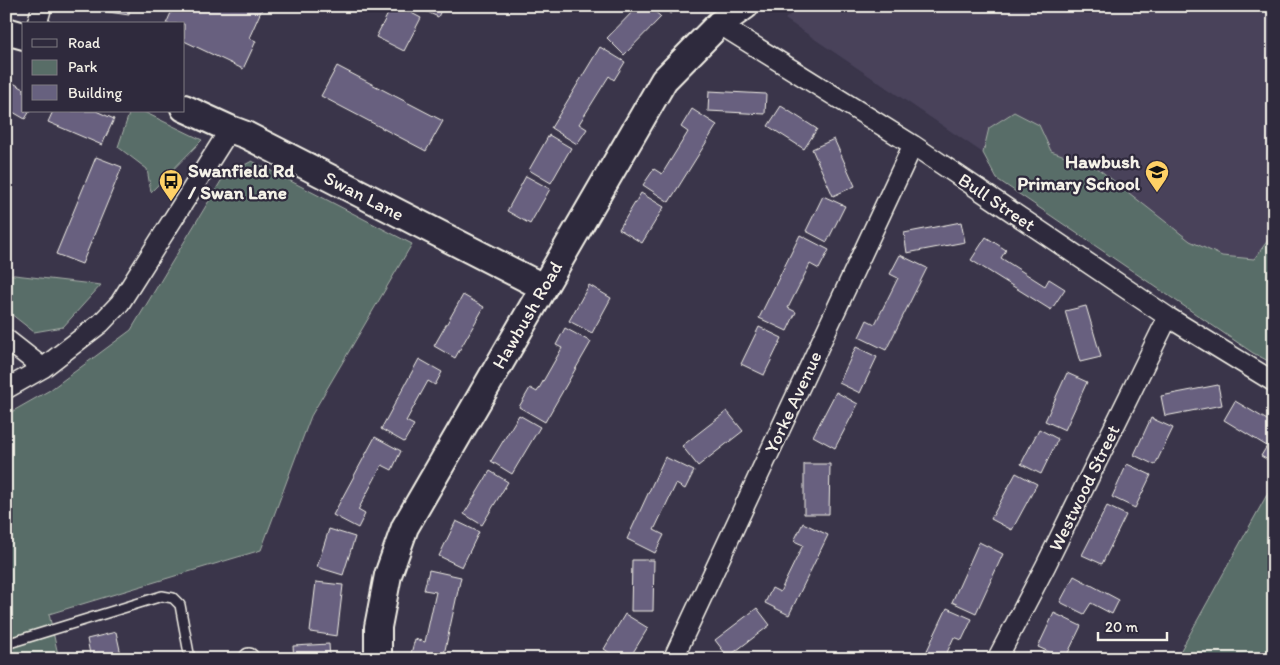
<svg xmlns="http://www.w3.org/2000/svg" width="1280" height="665" font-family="Itim,sans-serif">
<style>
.built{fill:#48425a}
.green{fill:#586d67;stroke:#a6afa8}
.building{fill:#67617f;stroke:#f4f1e8}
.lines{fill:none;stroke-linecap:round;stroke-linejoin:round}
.lane-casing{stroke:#f4f1e8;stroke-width:12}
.street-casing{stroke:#f4f1e8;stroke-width:22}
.secondary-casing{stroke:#f4f1e8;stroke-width:30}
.lane{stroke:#2f2a3d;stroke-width:9}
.street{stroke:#2f2a3d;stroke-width:19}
.secondary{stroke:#2f2a3d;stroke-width:26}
.labels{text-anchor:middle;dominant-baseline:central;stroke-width:4.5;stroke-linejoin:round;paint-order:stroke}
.poi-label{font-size:19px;font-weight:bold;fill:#f4f1e8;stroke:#2f2a3d;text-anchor:end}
.street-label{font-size:19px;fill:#f4f1e8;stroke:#2f2a3d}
</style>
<rect width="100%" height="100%" fill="#3a354a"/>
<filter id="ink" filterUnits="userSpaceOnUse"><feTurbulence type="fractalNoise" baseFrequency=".02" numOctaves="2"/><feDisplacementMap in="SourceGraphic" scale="10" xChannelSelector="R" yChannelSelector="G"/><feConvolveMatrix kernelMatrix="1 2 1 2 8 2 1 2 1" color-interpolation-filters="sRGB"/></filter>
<g filter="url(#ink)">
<!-- built -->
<path class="built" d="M801,6H1274V232L1218,312L785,19Z"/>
<!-- green -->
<path class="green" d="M130,111H142L202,140L151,192L147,169L118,147Z
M1014,112L1039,125L1051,151L1096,167L1190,241L1222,256L1254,259L1274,232V364L1253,353L997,179L983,153L989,128Z
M252,161L412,244L311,416L261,550L49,614L59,659H6V415L50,390L131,330L224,176Z
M6,274L101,285L63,327L34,332L6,310Z
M1274,482V659H1176Z"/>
<!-- building -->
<path class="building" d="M89,6H130L129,15L88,9Z
M174,6H256L262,9L249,38L256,41L243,69L184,41V24H166Z
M392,6H398L421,18L404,51L376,37Z
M415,6H443L438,17Z
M638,6H649L661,17L624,55L607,38Z
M663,6H680L670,14Z
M600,47L625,62L614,80L609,76L579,124L587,129L577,144L551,128Z
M337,66L443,121L426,151L321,96Z
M6,79L24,89V111H30L25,119L6,108Z
M709,91L766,94L765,114L708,111Z
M781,106L817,129L804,149L768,126Z
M692,109L717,125L669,202L643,185L654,169L662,174L688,132L681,127Z
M53,111H96L114,119L102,145L48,122Z
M549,135L571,148L551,183L529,170Z
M834,139L855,186L833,196L812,149Z
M96,157L122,167L82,264L56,254Z
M526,176L550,189L530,224L507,211Z
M641,193L664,207L642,243L619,229Z
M823,196L845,206L827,242L806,231Z
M961,222L965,242L907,253L904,233Z
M800,235L829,250L819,269L810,264L788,308L796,312L787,331L759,318Z
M986,237L1006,250L1001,258L1045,286L1049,279L1065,289L1051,310L971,260Z
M900,255L927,268L886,350L859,337L867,320L875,324L898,278L890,274Z
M589,285L611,298L592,333L569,321Z
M463,295L484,307L455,358L434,346Z
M1086,306L1101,357L1080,362L1065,311Z
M759,327L782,338L764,375L741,364Z
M565,328L591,342L545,422L519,407L530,388L537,392L562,348L556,345Z
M856,347L877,357L860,393L839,383Z
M419,359L442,372L435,385L428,381L406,421L414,425L404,442L381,429Z
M1067,373L1087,382L1065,430L1045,421Z
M1218,385L1222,405L1165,416L1161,396Z
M836,392L858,404L835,448L813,436Z
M1235,401L1274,424L1273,463L1261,456L1267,446L1224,420Z
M727,411L743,431L698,466L682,446Z
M519,415L540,427L512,474L491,461Z
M1151,418L1173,428L1155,465L1134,455Z
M1039,429L1058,439L1041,474L1021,464Z
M375,437L401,451L392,470L382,465L358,510L365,514L358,528L333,515Z
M665,457L694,471L685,489L676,484L654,530L664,535L655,553L627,539Z
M804,464H830L829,514H804Z
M1127,464L1151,475L1135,508L1112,497Z
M490,471L508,482L482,525L464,514Z
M1016,473L1037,484L1012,530L991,519Z
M1107,506L1126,515L1102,564L1082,555Z
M456,521L479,532L462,567L439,556Z
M803,523L828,535L789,615L765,603L772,588L780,592L803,545L794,541Z
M329,529L355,537L343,575L317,567Z
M979,542L1003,554L976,613L952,602Z
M632,560H654L653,611H631Z
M429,570L461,577L443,659H417L410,657L415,639L425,642L436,592L424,590Z
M1074,576L1119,600L1112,614L1091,603L1084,614L1060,602Z
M316,582L343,585L337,636L310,632Z
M757,608L770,625L728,657L715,640Z
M947,608L972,619L962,640L954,637L944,659H923Z
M1054,613L1081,626L1065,659L1038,647Z
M625,614L648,628L629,659H619L604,649Z
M116,632L122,659H91L87,639Z
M329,644L330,659H294L293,646Z"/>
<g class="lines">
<!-- lane casing -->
<g class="lane-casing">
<path id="lane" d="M6,644L162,596L173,598L180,605L190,659"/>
</g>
<!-- street casing -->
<g class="street-casing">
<path id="street" d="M37,24L42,6
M719,24L913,145L1168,317L1274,382
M6,339L43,368
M6,389L43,368L101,323L120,303L230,129
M249,658V659
M673,659L913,145
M997,659L1046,565L1168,317"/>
</g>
<!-- secondary casing -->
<g class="secondary-casing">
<path id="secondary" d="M6,31L24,36
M184,108L230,129L246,135L543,287
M378,659V627L388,575L405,527L664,80L719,24L745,6"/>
</g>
<!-- lane -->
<use href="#lane" class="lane"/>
<!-- street -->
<use href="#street" class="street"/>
<!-- secondary -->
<use href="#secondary" class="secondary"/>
</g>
</g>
<!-- icons -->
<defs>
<g id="school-pin" transform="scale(1.25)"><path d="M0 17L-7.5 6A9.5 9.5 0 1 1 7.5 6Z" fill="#ffd166" stroke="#2f2a3d"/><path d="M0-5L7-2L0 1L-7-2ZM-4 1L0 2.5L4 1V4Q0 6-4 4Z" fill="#111"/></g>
<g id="bus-pin" transform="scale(1.25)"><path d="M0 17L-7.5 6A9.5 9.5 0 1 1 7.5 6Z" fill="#ffd166" stroke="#2f2a3d"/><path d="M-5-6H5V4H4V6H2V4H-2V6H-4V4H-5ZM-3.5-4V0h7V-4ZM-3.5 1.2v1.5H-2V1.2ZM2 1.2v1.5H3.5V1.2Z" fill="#111"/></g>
</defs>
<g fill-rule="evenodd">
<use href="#school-pin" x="1157" y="172"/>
<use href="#bus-pin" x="171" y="181"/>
</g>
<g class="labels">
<!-- poi labels -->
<g class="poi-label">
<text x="1140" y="161">Hawbush<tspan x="1140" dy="22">Primary School</tspan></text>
<text x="188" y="170" text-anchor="start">Swanfield Rd<tspan x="188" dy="22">/ Swan Lane</tspan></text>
</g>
<!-- street labels -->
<g class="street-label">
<text transform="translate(364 196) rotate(27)">Swan Lane</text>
<text transform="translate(997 202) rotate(34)">Bull Street</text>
<text transform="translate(527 315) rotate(-60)">Hawbush Road</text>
<text transform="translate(793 402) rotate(-65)">Yorke Avenue</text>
<text transform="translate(1084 488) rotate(-64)">Westwood Street</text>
</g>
</g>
<!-- margin -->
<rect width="1280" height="665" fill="none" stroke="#2f2a3d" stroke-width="25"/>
<rect x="12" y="12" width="1255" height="640" fill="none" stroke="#f4f1e8" stroke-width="2" filter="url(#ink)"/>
<!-- legend -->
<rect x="22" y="22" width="162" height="90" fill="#2f2a3d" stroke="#7e7a81"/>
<rect x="32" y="39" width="25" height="8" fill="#2f2a3d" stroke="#7e7a81"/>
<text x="68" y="48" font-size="15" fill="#f4f1e8">Road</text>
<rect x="32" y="60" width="25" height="15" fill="#586d67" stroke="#7e7a81"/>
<text x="68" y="72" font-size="15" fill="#f4f1e8">Park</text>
<rect x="32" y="85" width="25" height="15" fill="#67617f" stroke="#7e7a81"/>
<text x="68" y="98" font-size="15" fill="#f4f1e8">Building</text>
<!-- scale -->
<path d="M1098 632v8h69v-8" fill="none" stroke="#f4f1e8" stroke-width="2.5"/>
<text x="1105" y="632" font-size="15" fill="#f4f1e8" stroke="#2f2a3d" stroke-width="4" paint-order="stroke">20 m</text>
</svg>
